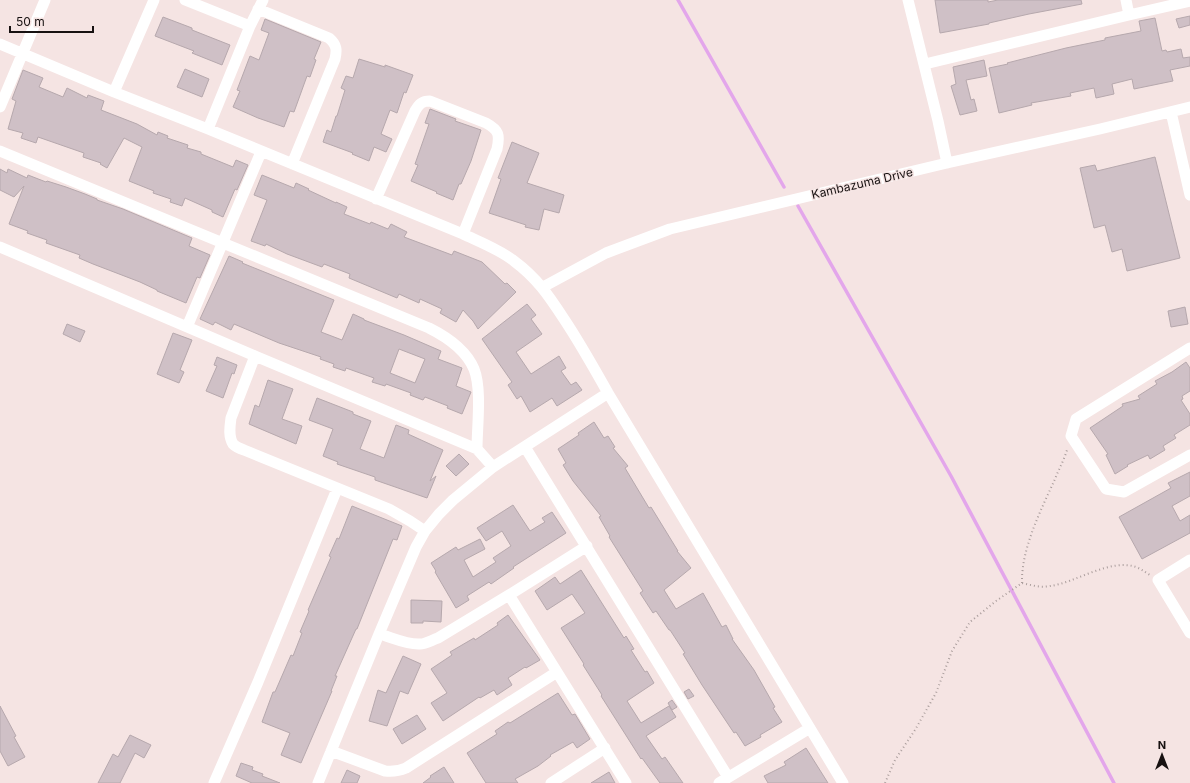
<svg xmlns="http://www.w3.org/2000/svg" width="1190" height="783" font-family="Inter,sans-serif">
<style>
.lines{fill:none;stroke-linecap:round;stroke-linejoin:round}
.stream{stroke:#e3a6eb;stroke-width:3.5}
.building{fill:#cfc0c6;stroke:#b6a8ad;fill-rule:evenodd}
.path{stroke:#ab9e9d;stroke-width:2;stroke-dasharray:1 3;stroke-linecap:butt}
.minor{stroke:#fff;stroke-width:11}
.labels{text-anchor:middle;dominant-baseline:central;stroke-width:3;stroke-linejoin:round;paint-order:stroke}
.street-label{font-size:12px;fill:#171111;stroke:#f5e4e3}
</style>
<rect width="100%" height="100%" fill="#f5e4e3"/>
<g class="lines">
<!-- stream -->
<path class="stream" d="M678,0L784,187
M798,206L951,476L1114,783"/>
</g>
<!-- building -->
<path class="building" d="M935,0H988V2L998,0H1081L1082,4L1029,14L989,23V24L940,33Z
M1190,16V25L1179,28L1176,19Z
M163,17L192,28V30L230,45L222,65L192,53L194,51L155,36Z
M1155,18L1162,51L1166,50L1167,52L1181,49L1183,58L1190,57V66L1170,70L1173,81L1134,89L1132,79L1112,84L1114,94L1096,98L1094,88L1070,93L1071,96L1031,103L1032,105L999,113L989,68L1008,64L1007,63L1066,48L1105,40V38L1141,31L1139,21Z
M265,19L321,42L314,59L316,60L310,77L307,76L294,112L290,111L284,127L258,118L233,107L240,91L237,90L250,56L259,60L269,33L261,30Z
M359,59L385,67V65L413,75L406,93L404,92L397,113L390,110L381,134L392,139L386,152L374,147L369,161L352,154L353,153L323,142L327,130L331,132L336,116H337L345,90L341,88L346,76L353,78Z
M984,60L987,76L966,80L971,100L974,99L977,111L960,115L951,86L956,84L953,67Z
M185,69L209,79L202,97L177,87Z
M23,70L43,78L39,87L63,97L67,88L87,98L88,95L104,101L101,110L137,124L157,135L158,132L168,136L167,138L188,145L187,148L201,152V154L233,167L236,160L248,165L237,190L235,189L223,217L212,212V210L185,198L182,206L170,202L171,199L153,193L154,191L129,181L142,147L124,138L107,168L100,164L101,163L83,157L84,153L38,137L36,143L21,138L23,133L8,129L16,101L12,99Z
M430,109L456,119L455,121L481,130L471,161L461,184H459L453,200L436,193L437,192L411,181L418,165L415,164L429,124L425,123Z
M512,142L539,153L527,183L564,195L559,213L544,209L539,230L525,227L526,225L489,213L501,179L498,178Z
M1155,157L1180,258L1127,271L1122,249L1112,252L1105,225L1094,228L1080,168L1095,165L1097,171Z
M0,169L7,173L8,169L27,178L28,175L46,182L47,181L66,187L85,194L97,199V200L123,209L192,238L189,246L210,255L200,278L197,277L186,303L157,291V290L140,282L93,264L79,258L80,255L46,243L47,240L27,233L28,231L9,224L24,186L14,197L0,190Z
M262,175L294,188L296,183L309,189L308,190L336,203V202L347,207L344,214L370,224L371,222L388,229L391,224L407,232L404,237L452,255L454,251L482,262L505,284L507,283L516,292L478,329L473,321L463,310L456,322L440,313L442,309L420,299L419,303L399,294L397,298L349,278L350,274L324,264L322,267L287,254L266,244L265,246L251,241L267,200L254,195Z
M229,256L243,262L242,263L334,300L321,332L342,340L353,314L364,319V320L404,335L441,351L438,359L462,368L456,386L471,392L462,414L447,408L448,406L425,397L423,400L410,395L411,393L386,384L385,386L372,382L374,378L346,368L345,371L333,367L334,364L320,359L321,357L279,343L234,324L231,330L215,322L213,325L200,319ZM399,349L425,359L415,383L390,373Z
M527,304L536,315L531,319L542,334L516,352L531,374L559,356L566,368L561,371L571,385L576,382L582,390L557,406L552,398L530,412L521,396L517,399L508,385L512,382L482,339Z
M1185,307L1188,324L1171,327L1168,311Z
M67,324L85,331L80,342L63,334Z
M173,333L192,340L180,370L184,372L179,383L157,374Z
M217,357L237,365L234,374L232,373L223,398L206,391L217,366L214,365Z
M1186,362L1190,368V391L1182,396L1183,399L1181,400L1190,414V425L1174,435L1176,438L1163,446L1165,450L1150,459L1148,455L1127,465L1128,466L1115,474L1106,455L1108,454L1090,428L1123,406L1122,404L1140,399L1138,396L1157,384L1155,381L1172,372Z
M268,380L293,389L282,419L302,426L296,444L249,424L255,405L259,407Z
M317,398L353,412V414L371,421L360,449L384,458L396,425L409,430L408,434L443,450L430,481L436,476L427,498L375,480V477L337,464L338,462L323,456L333,429L309,420Z
M594,422L604,438L608,436L615,447L613,448L628,466L625,468L649,508L651,507L678,551H677L691,568L664,590L676,609L703,593L722,627L726,625L733,639H732L754,670L775,707L773,708L782,722L760,735L761,737L745,746L736,732L734,733L702,685L683,654L685,653L670,630H669L656,611L653,613L640,593L643,591L609,537L610,536L599,517L601,516L573,481L563,465L566,463L558,449L579,435L578,433Z
M459,454L469,464L456,476L446,466Z
M1190,472V496L1172,506L1180,521L1190,515V533L1142,559L1119,517L1171,488L1168,483Z
M513,505L530,531L545,522L542,518L552,512L566,533L513,567L514,568L491,584L489,582L467,596L469,600L456,608L435,572L436,571L431,563L456,547L458,550L480,539L485,549L464,560L473,577L496,562L493,558L511,546L502,531L486,541L477,528Z
M352,506L402,526L397,540L393,539L357,629H356L335,676H337L331,691H332L301,763L281,755L290,733L262,722L273,692H275L291,655L293,656L302,633L300,632L309,611L308,610L331,557L329,556L337,538L339,539Z
M581,570L624,638L626,636L634,649L631,650L645,672L647,671L654,683L627,701L641,723L669,706L676,717L646,736L662,759L665,757L683,783H660L642,758L641,759L601,696L602,695L583,665L584,664L561,628L585,613L572,594L547,610L535,591L555,577L560,584Z
M411,600L442,601L441,622L423,621V623H411Z
M508,615L540,660L526,668L525,667L508,678L512,685L497,695L494,690L480,698L479,697L443,721L431,703L447,693L431,669L452,655L450,652L474,638L475,640L498,625L497,623Z
M403,656L421,664L408,694L400,691L387,726L369,721L378,690L386,693Z
M689,689L694,696L688,699L684,692Z
M558,693L572,715L575,714L590,739L577,748L573,742L550,755L551,756L538,766L515,779L518,783H486L467,753L497,734L495,731L508,722L510,723Z
M672,700L677,707L672,710L668,703Z
M0,706L16,736L14,737L25,757L8,766L0,751Z
M417,715L426,729L402,744L393,729Z
M130,735L151,745L144,758L135,753L120,783H98L113,754L118,757Z
M806,748L828,783H768L764,776L786,765L784,762Z
M241,763L253,767L252,770L263,774L262,776L280,783H252L236,776Z
M444,767L454,783H423L431,777L430,776Z
M347,770L360,776L357,783H341Z
M609,772L615,783H591Z"/>
<g class="lines">
<!-- path -->
<path class="path" d="M1022,583C1021,549 1041,510 1055,479C1059,469 1064,460 1067,450
M885,783L895,760L915,730L936,693L952,651L970,622L996,601L1022,583C1031,585 1040,588 1050,586C1075,583 1110,558 1136,567C1141,569 1145,572 1150,575"/>
<!-- minor -->
<path class="minor" d="M185,0L250,26
M908,0L938,121L947,163
M1126,0L1129,15L1190,1
M258,9L329,38C337,45 337,50 335,59L292,164
M0,44L114,92L208,129L463,234C480,242 499,249 514,261C537,278 549,296 564,319C580,343 594,368 608,393L843,783
M925,64L1129,15
M114,92L154,0
M0,107L45,0
M1171,112L1190,195
M208,129L250,26L263,0
M0,151L429,328C447,337 466,350 474,369C482,389 477,427 477,449
M376,199L415,111C419,104 422,101 430,101L486,123C499,130 500,135 497,149L463,234
M0,247L255,356L477,449L493,467
M543,287L606,253L670,229L947,163L1100,129L1190,107
M187,327L261,152
M1190,348L1076,419L1071,436L1106,489L1124,492L1190,455
M255,356L231,418C230,426 228,436 233,444C235,446 241,449 244,450L389,509L410,521L425,531
M525,447L728,777
M1190,560L1158,580L1190,633
M509,595L626,783
M379,634C391,637 407,645 420,644C426,644 432,640 438,638L509,595L587,546
M331,751L385,771C393,772 399,771 406,768L557,672
M214,783L258,682L337,489
M318,783L379,634L416,547L425,531L439,514L453,500L493,467L608,393
M551,783L605,748
M719,783L810,728"/>
</g>
<g class="labels">
<!-- street labels -->
<g class="street-label">
<text transform="translate(862 183) rotate(-13)">Kambazuma Drive</text>
</g>
</g>
<!-- north arrow -->
<g transform="translate(1162 755)" stroke="#f5e4e3" stroke-width="3" paint-order="stroke">
<path d="M0-3L7 15L0 10L-7 15Z" fill="#171111"/>
<text y="-6" font-size="11" font-weight="bold" text-anchor="middle" fill="#171111">N</text>
</g>
<!-- scale -->
<path d="M10 26v6h83v-6" fill="none" stroke="#171111" stroke-width="2"/>
<text x="16" y="26" font-size="12" fill="#171111" stroke="#f5e4e3" stroke-width="3" paint-order="stroke">50 m</text>
</svg>
